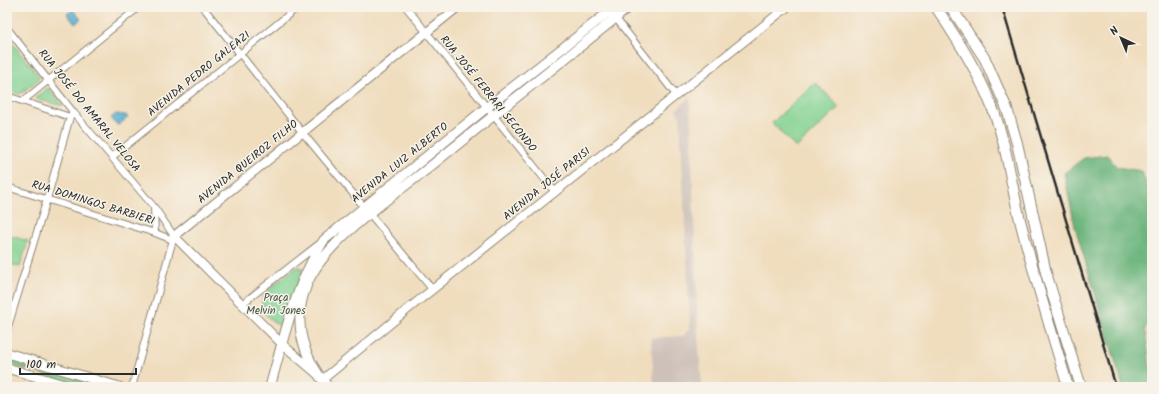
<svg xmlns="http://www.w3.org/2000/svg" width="1159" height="394" font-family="Kalam,sans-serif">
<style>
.industrial{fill:#cec1ba}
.green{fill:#82d292;stroke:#567e5e}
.forest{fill:#69b47c;stroke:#4a7054}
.water{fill:#54afd2;stroke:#406d7e}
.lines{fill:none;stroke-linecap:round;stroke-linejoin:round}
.minor-casing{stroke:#8e8474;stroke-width:8}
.tertiary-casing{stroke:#8e8474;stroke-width:10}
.secondary-casing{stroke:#8e8474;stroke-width:11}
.primary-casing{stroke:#8e8474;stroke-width:12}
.minor{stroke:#fff;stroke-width:6}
.tertiary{stroke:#fff;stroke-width:8}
.secondary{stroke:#fff;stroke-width:9}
.primary{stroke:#fff;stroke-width:10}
.rail{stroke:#2b2b2b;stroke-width:2.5}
.labels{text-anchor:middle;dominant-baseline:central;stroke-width:3;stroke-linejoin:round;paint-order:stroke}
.street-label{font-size:11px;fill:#2b2b2b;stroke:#f7f3e8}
.park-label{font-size:11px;fill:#415545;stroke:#f7f3e8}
</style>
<rect width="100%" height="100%" fill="#f7f3e8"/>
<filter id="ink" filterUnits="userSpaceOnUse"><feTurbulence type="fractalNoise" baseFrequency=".025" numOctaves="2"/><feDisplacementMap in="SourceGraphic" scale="8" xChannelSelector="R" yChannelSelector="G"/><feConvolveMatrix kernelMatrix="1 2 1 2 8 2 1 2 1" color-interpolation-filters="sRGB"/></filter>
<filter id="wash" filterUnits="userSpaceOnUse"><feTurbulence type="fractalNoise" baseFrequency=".012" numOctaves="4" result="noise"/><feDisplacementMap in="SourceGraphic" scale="16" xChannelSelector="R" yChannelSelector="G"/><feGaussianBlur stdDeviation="0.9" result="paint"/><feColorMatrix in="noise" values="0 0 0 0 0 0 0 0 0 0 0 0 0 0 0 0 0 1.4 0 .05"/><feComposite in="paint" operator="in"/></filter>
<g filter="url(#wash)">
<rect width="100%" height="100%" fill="#f0ddbe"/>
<!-- industrial -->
<path class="industrial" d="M690,98L698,336L702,387H654L651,338L683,336L690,328L680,117L676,110Z"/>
<!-- green -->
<path class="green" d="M7,37L39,76L38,80L20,94L7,91Z
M815,82L839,107L796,148L772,123Z
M48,88L62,104L63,106L36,99L37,96Z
M7,235L28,241L20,267L7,263Z
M297,267H300L303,269L284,323L280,326C275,323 269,319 265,314C251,296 284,278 297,267Z
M10,360H13L108,387H93L69,380H62L9,364Z"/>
<!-- forest -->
<path class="forest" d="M1107,155L1117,167L1142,171L1152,203V323L1145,327L1150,367L1152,370V387H1123L1075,227L1064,173L1084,158Z"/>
<!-- water -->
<path class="water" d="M73,10L81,19L75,24L67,14Z
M116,114L126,115L128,117L119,125L116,124L111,118Z"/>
</g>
<g filter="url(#ink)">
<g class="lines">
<!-- minor casing -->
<g class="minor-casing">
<path id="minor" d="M203,7L302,132L432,289
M406,7L555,192
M607,7L676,95
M7,28L74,113L154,207L174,236L132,387
M7,96L70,117L71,115
M23,101L139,7
M112,157L298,7
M7,187L155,233L173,240
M154,207L155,233
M242,304L319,244
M7,330L47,199L70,117"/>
</g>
<!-- tertiary casing -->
<g class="tertiary-casing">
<path id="tertiary" d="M316,373L282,344L174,236L458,7
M322,380L413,305L787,7"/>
</g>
<!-- secondary casing -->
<g class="secondary-casing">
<path id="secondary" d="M7,353L119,387
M7,368L71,387
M270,387C284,337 295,285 324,240L486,108L615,7
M328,387C303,358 292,323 306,287C321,244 390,198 426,170C493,115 562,62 629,7"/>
</g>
<!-- primary casing -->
<g class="primary-casing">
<path id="primary" d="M936,7C957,39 978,71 992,107C1007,144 1011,186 1021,224C1035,279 1052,333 1068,387
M951,7L985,59L1007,109L1017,143L1046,273L1081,387"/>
</g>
<!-- minor -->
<use href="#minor" class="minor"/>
<!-- tertiary -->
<use href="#tertiary" class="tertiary"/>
<!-- secondary -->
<use href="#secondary" class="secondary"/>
<!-- primary -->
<use href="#primary" class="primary"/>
<!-- rail -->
<path class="rail" d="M1002,7L1116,387"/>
</g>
</g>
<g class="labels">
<!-- street labels -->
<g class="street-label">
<text transform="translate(199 74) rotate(-39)">AVENIDA PEDRO GALEAZI</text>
<text transform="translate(488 94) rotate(51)">RUA JOSÉ FERRARI SECONDO</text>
<text transform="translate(89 111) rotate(51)">RUA JOSÉ DO AMARAL VELOSA</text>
<text transform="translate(248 162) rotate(-39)">AVENIDA QUEIROZ FILHO</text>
<text transform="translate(400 163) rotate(-39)">AVENIDA LUIZ ALBERTO</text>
<text transform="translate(547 184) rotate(-39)">AVENIDA JOSÉ PARISI</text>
<text transform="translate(93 203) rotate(17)">RUA DOMINGOS BARBIERI</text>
</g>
<!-- park labels -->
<g class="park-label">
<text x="276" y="298">Praça<tspan x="276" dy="13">Melvin Jones</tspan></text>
</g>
</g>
<!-- margin -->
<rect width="1159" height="394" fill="none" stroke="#f7f3e8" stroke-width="24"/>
<!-- north arrow -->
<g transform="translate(1121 38) rotate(316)" stroke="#f7f3e8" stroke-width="3" paint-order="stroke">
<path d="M0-3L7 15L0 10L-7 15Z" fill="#2b2b2b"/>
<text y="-6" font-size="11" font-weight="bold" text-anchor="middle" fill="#2b2b2b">N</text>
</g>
<!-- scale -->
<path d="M20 368v6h116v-6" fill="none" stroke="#2b2b2b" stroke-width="2"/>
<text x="26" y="368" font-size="12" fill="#2b2b2b" stroke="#f7f3e8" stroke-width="3" paint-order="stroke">100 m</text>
</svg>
